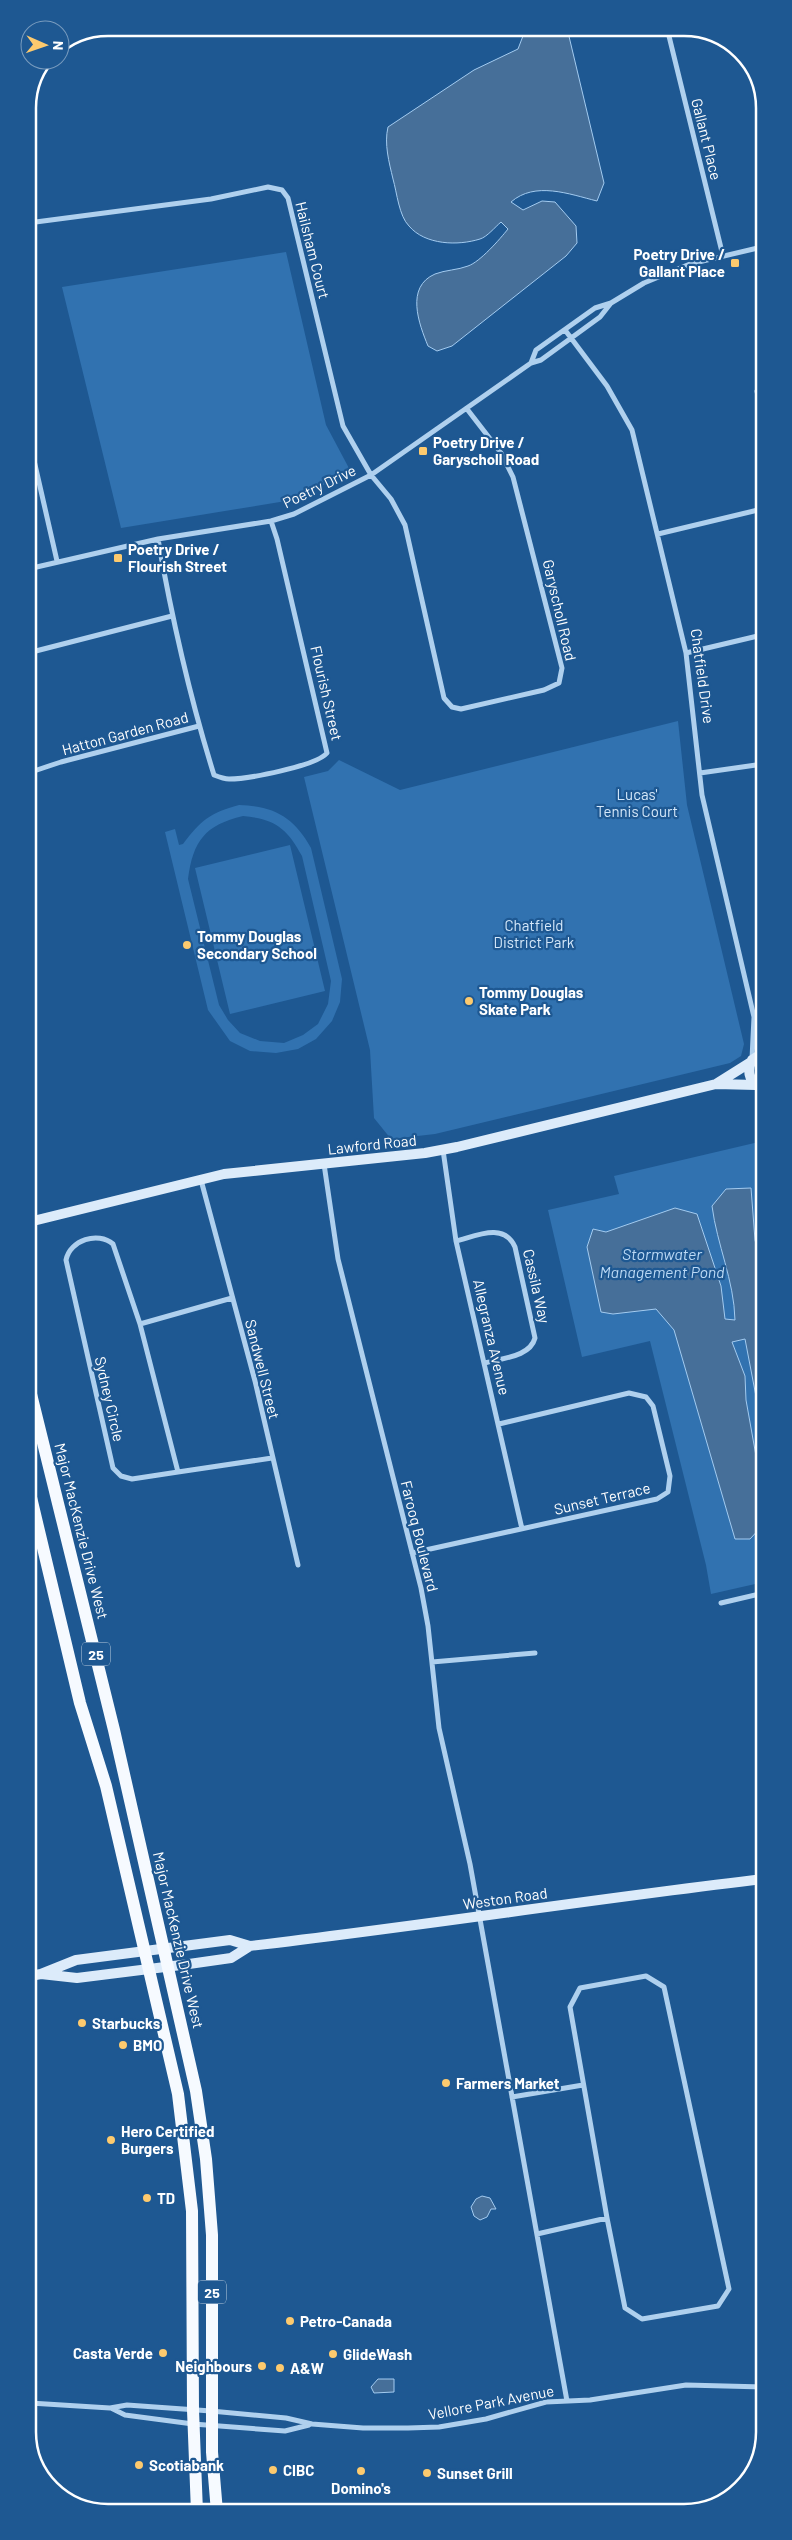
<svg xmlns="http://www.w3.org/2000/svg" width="792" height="2540" font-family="Barlow,sans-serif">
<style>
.green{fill:#3172b0;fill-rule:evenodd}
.water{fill:#466f99;stroke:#a3cbf0}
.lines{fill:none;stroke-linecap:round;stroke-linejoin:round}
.street{stroke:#afd0ee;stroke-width:5}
.secondary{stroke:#dcebfa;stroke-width:10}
.primary{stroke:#f6faff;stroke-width:12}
.poi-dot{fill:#fdca6e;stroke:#1e5892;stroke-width:2}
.labels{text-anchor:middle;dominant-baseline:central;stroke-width:4.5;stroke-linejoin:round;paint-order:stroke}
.shield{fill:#1e5892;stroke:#bccdde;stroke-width:1}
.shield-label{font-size:14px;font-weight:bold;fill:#fff}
.street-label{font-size:15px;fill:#fff;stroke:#1e5892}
.poi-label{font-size:15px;font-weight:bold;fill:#fff;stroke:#1e5892;text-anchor:start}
.park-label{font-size:15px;fill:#d5e8fa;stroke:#1e5892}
.water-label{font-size:16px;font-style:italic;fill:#bbd9f5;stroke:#1e5892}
.rim{fill:none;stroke:#fff;stroke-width:2.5}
</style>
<rect width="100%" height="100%" fill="#1e5892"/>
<!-- green -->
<path class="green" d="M286,252L326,425L351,472L292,500L121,528L62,287Z
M678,721L687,805L744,1044L741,1056L730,1063L435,1134L391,1139L374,1118L370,1050L304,777L328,771L339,760L400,790Z
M239,805C274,806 294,817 311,848L342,979L340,1002L332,1021L316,1039L298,1049L276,1053L250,1051L230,1041L208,1010L165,832L175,829L179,845L183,844C201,820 210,813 239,805ZM243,816C275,819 287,828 302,856L331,981L328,1004L318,1024L303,1035L284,1043L260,1041L240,1033L228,1020L219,1005L188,879C193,841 205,825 243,816Z
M290,845L325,991L230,1014L195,868Z
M763,1141L764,1582L711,1594L706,1565L650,1341L582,1357L548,1210L619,1194L614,1176Z"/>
<!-- water -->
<path class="water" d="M526,28H567L604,183L597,201C569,194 535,181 511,202L523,210L542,201L555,202L576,226L577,243L566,256L452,346L437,351L428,346C419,324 405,287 435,274C445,270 458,270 468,266C480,262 500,239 508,229L501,222C495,227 487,237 480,239C458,246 425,245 409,226C399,216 397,193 393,179C389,162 384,144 388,127L474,70L518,49Z
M751,1188L755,1240L763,1272V1433L745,1339L732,1342L745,1376L746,1400L763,1495V1525L750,1539H735L674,1330L656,1309L613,1314L601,1312L587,1247L593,1229L606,1232L675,1208L697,1214L721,1286L725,1319L735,1320C734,1280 717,1245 712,1206L726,1189Z
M482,2196L490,2198L496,2209H491L487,2217L480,2220L474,2216L471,2207L476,2199Z
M378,2379H394V2392L374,2393L371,2387Z"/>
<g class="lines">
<!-- street -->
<path class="street" d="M667,28L723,256
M28,223L211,199L268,187L282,190L288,198L343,426L371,475L391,499L405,525L444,698L452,707L461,709L544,690L559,683L562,668L513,477L501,453L467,409
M565,330L607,386L632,430L686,653L702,795L754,1017L763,1034
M531,363L536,350L595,308L611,303L644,283L690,264L762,247
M762,385L757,391L762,418
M28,434L57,561
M28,481L37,478
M658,534L762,509
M158,539C172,619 190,698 214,775C219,777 224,779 229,779C248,779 316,766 327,753L277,539L271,521
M28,569L158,539L271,521L294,514L371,475L531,363L541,360L600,317L611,303
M28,653L172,616
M686,653L762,635
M28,773L61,762L199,726
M700,773L763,764
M752,1059L754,1017
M443,1150L456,1241L522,1529
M324,1164L338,1259L421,1588L428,1626L439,1728L470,1864L567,2401
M201,1180L255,1381L298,1565
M456,1241C476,1236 504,1222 515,1247L535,1338C530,1357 502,1358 485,1363
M140,1324L178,1472L132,1479L121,1476L113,1468L66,1260C70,1240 98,1231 113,1244L140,1324L232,1298
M178,1472L272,1458
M412,1553L657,1499L668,1492L670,1476L653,1406L646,1397L629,1393L499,1424
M721,1603L764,1593
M432,1662L535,1653
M512,2097L583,2085
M537,2234L607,2218L625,2308L642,2319L718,2306L729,2289L664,1987L646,1976L580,1988L570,2007L607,2218
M30,2403L110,2408L127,2405L211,2411L286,2418L312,2424L363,2428H408L439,2427L486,2419L546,2402L590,2400L686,2385L764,2387
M111,2408L125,2415L193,2424L285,2431L309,2425"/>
<!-- secondary -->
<path class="secondary" d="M763,1053L752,1060C746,1072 750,1084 763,1088
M716,1084L751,1062
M29,1222L224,1174L425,1153L457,1147L716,1084L756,1085
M41,1974L77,1978L189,1964L231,1958L250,1946C422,1926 592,1899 764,1879
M30,1976L41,1974L76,1960L230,1940L250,1946"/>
<!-- primary -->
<path class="primary" d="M29,1386L114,1730L196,2091L206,2159L212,2235V2452L217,2512
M29,1489L80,1703L106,1786L178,2094L192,2211L193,2410L197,2512"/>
</g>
<!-- markers -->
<g class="poi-dot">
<rect x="730" y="258" width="10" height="10" rx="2.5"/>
<rect x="418" y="446" width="10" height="10" rx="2.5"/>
<rect x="113" y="553" width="10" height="10" rx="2.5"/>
<circle cx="187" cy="945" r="5"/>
<circle cx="469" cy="1001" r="5"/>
<circle cx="82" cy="2023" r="5"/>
<circle cx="123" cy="2045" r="5"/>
<circle cx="446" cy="2083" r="5"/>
<circle cx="111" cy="2140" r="5"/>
<circle cx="147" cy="2198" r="5"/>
<circle cx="290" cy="2321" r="5"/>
<circle cx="163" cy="2353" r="5"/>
<circle cx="333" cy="2354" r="5"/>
<circle cx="262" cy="2366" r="5"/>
<circle cx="280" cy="2368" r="5"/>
<circle cx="139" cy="2465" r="5"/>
<circle cx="273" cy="2470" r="5"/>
<circle cx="361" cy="2471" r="5"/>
<circle cx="427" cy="2473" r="5"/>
</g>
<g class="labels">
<!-- shield labels -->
<g class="shield">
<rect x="82" y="1642.5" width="28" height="23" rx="4"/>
<rect x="198" y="2280.5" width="28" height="23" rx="4"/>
</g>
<g class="shield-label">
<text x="96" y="1654">25</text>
<text x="212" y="2292">25</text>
</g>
<!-- street labels -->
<g class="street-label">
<text transform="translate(707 139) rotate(76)">Gallant Place</text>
<text transform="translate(313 250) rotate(76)">Hailsham Court</text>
<text transform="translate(319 486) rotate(-26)">Poetry Drive</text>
<text transform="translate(560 610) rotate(77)">Garyscholl Road</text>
<text transform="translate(703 676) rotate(82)">Chatfield Drive</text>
<text transform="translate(327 693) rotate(77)">Flourish Street</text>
<text transform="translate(125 733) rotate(-15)">Hatton Garden Road</text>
<text transform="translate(372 1144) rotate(-6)">Lawford Road</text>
<text transform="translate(537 1286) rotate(77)">Cassila Way</text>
<text transform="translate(492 1337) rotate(77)">Allegranza Avenue</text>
<text transform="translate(263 1369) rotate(76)">Sandwell Street</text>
<text transform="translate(110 1399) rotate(77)">Sydney Circle</text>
<text transform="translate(602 1498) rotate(-13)">Sunset Terrace</text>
<text transform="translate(82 1531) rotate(76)">Major MacKenzie Drive West</text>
<text transform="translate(420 1536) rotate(76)">Farooq Boulevard</text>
<text transform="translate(505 1898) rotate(-8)">Weston Road</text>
<text transform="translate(179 1940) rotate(77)">Major MacKenzie Drive West</text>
<text transform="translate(491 2402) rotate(-11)">Vellore Park Avenue</text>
</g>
<!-- poi labels -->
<g class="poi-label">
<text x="725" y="254" text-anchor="end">Poetry Drive /<tspan x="725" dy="17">Gallant Place</tspan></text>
<text x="433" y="442">Poetry Drive /<tspan x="433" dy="17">Garyscholl Road</tspan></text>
<text x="128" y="549">Poetry Drive /<tspan x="128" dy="17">Flourish Street</tspan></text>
<text x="197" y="936">Tommy Douglas<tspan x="197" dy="17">Secondary School</tspan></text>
<text x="479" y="992">Tommy Douglas<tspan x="479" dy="17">Skate Park</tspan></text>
<text x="92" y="2023">Starbucks</text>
<text x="133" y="2045">BMO</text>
<text x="456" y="2083">Farmers Market</text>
<text x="121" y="2131">Hero Certified<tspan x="121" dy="17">Burgers</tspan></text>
<text x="157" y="2198">TD</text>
<text x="300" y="2321">Petro-Canada</text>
<text x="153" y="2353" text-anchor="end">Casta Verde</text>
<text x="343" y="2354">GlideWash</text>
<text x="252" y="2366" text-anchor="end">Neighbours</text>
<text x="290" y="2368">A&amp;W</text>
<text x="149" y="2465">Scotiabank</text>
<text x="283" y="2470">CIBC</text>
<text x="437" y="2473">Sunset Grill</text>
<text x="361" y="2488" text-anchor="middle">Domino's</text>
</g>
<!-- park labels -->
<g class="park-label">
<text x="637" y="794">Lucas'<tspan x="637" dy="17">Tennis Court</tspan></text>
<text x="534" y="925">Chatfield<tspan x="534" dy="17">District Park</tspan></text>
</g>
<!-- water labels -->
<g class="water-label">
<text x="662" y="1253">Stormwater<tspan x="662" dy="18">Management Pond</tspan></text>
</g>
</g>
<!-- crop -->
<path d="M0 0H792V2540H0ZM108 36H684A72 72 0 0 1 756 108V2432A72 72 0 0 1 684 2504H108A72 72 0 0 1 36 2432V108A72 72 0 0 1 108 36Z" fill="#1e5892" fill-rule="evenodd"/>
<path class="rim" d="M108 36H684A72 72 0 0 1 756 108V2432A72 72 0 0 1 684 2504H108A72 72 0 0 1 36 2432V108A72 72 0 0 1 108 36Z"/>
<!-- north arrow -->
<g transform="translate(45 45) rotate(92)"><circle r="24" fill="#1e5892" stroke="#789bbe"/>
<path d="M0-4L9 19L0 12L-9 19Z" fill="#fdca6e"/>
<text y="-8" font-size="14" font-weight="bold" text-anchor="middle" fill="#ffffff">N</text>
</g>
</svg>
